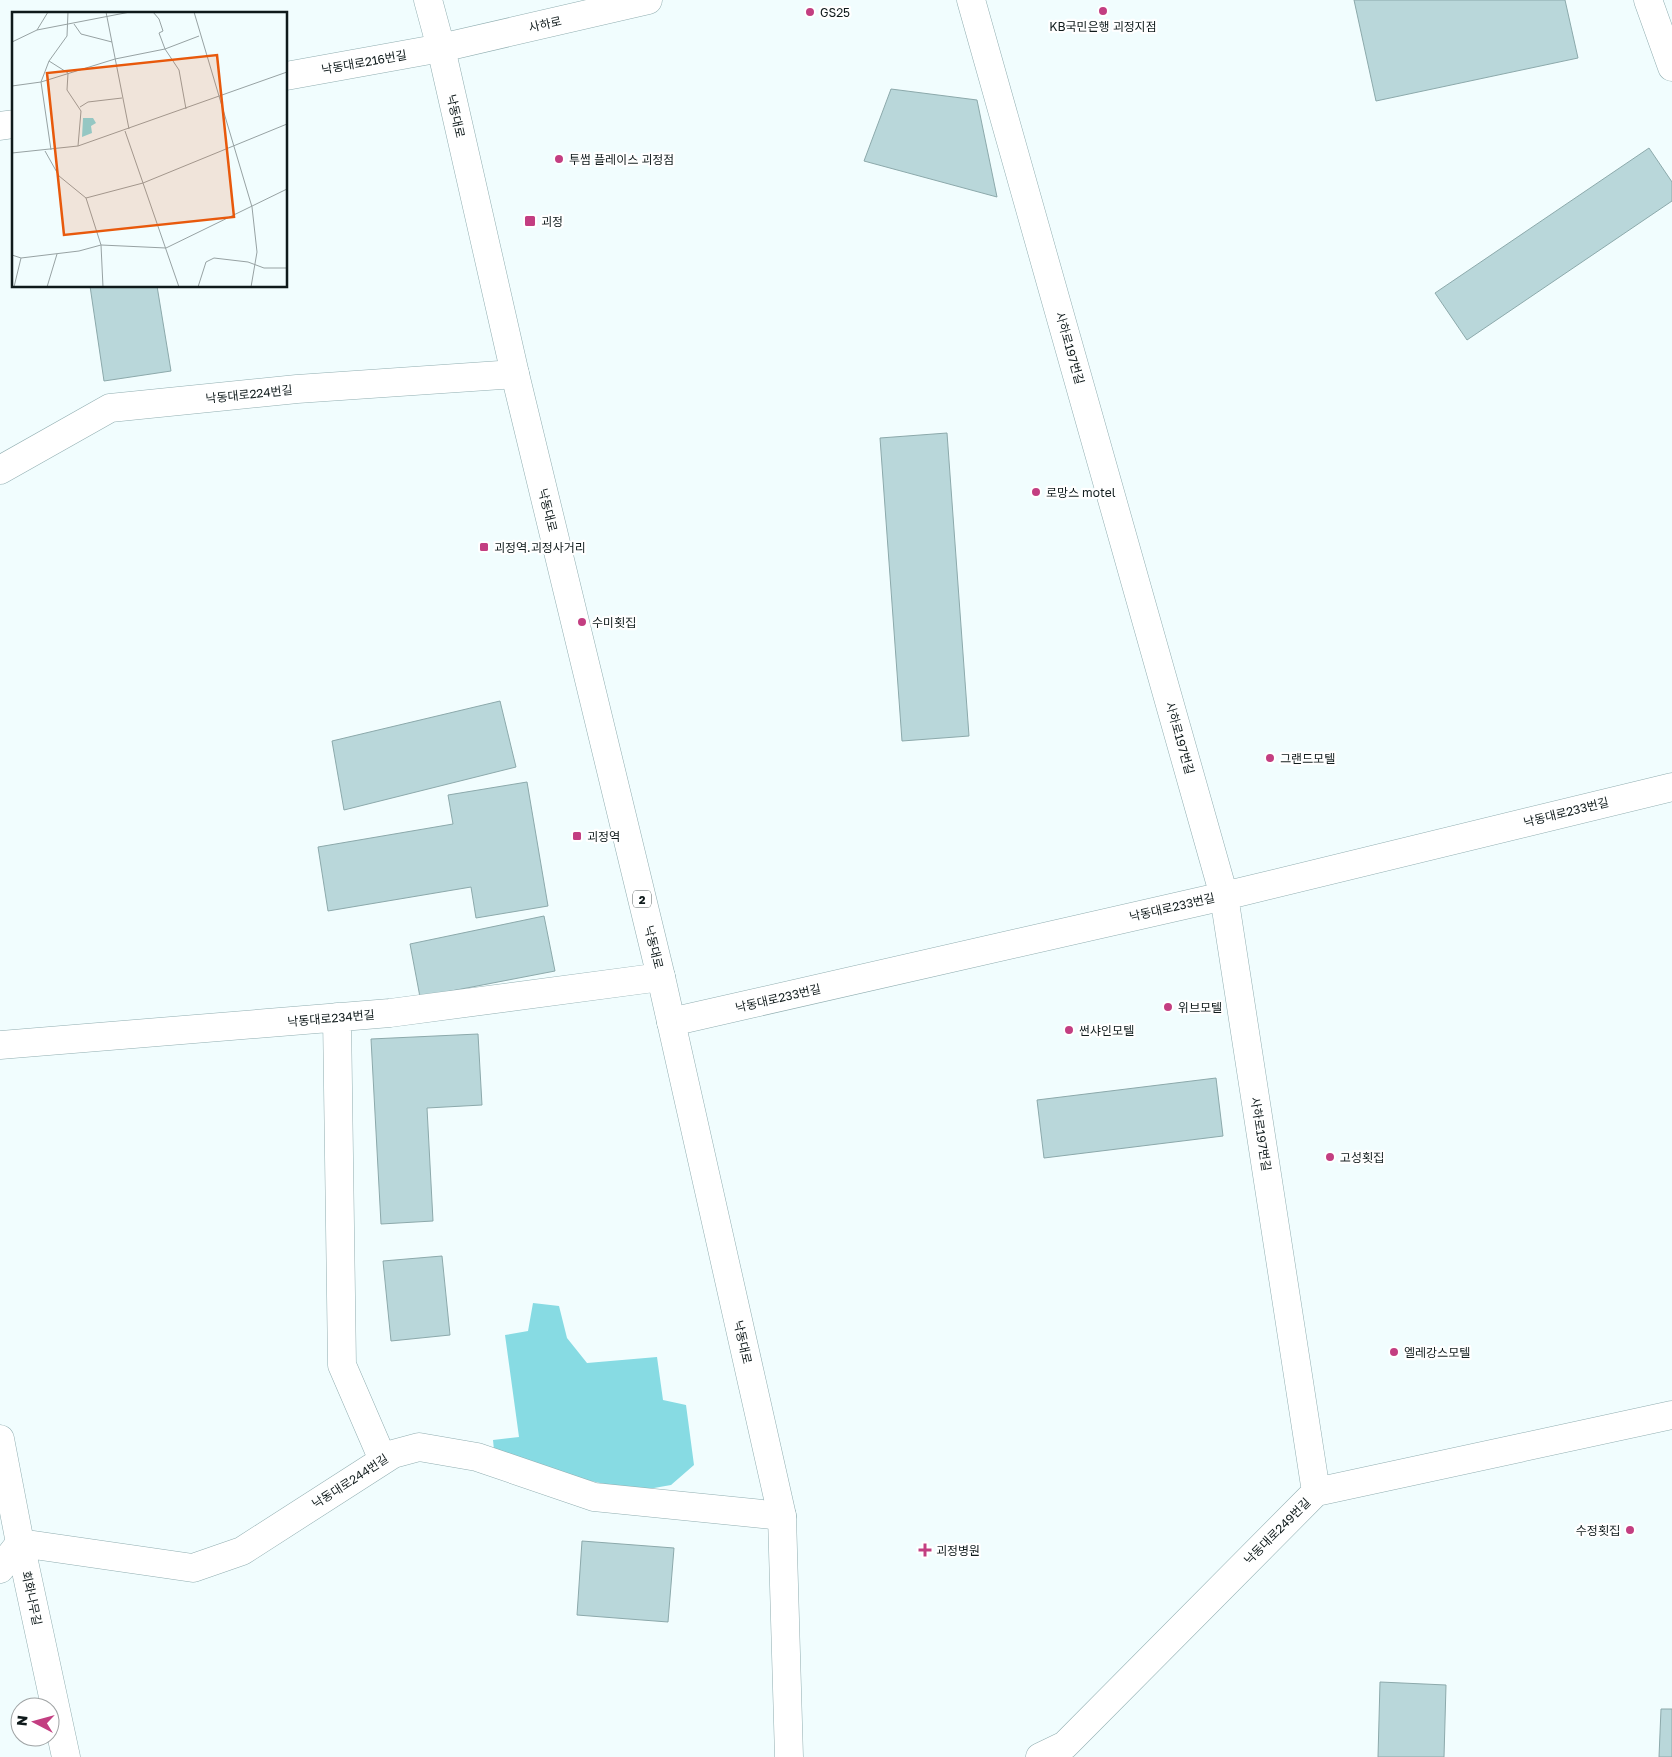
<svg xmlns="http://www.w3.org/2000/svg" width="1672" height="1757" font-family="'Golos Text','Noto Sans KR',sans-serif">
<style>
.green{fill:#87dbe3}
.building{fill:#b9d7da;stroke:#8ca9ab}
.lines{fill:none;stroke-linecap:round;stroke-linejoin:round}
.minor-casing{stroke:#91aeb1;stroke-width:29}
.major-casing{stroke:#91aeb1;stroke-width:29}
.minor{stroke:#fff;stroke-width:28}
.major{stroke:#fff;stroke-width:28}
.poi-dot{fill:#c33e81;stroke:#fff;stroke-width:2}
.labels{text-anchor:middle;dominant-baseline:central;stroke-width:4.5;stroke-linejoin:round;paint-order:stroke}
.shield{fill:#fff;stroke:#575f5f;stroke-width:1}
.shield-label{font-size:11px;font-weight:bold;fill:#0f1a1b}
.poi-label{font-size:12px;fill:#0f1a1b;stroke:#fff;text-anchor:start}
.street-label{font-size:12px;fill:#0f1a1b;stroke:#fff}
.inset-road{fill:none;stroke:#97a2a3;stroke-width:1}
.view{fill:#e8590c;fill-opacity:0.15;stroke:#e8590c;stroke-width:2.5}
.inset-edge{fill:none;stroke:#0f1a1b;stroke-width:2.5}
</style>
<rect width="100%" height="100%" fill="#f1fdfe"/>
<!-- green -->
<path class="green" d="M533,1303L559,1306L567,1338L587,1363L657,1357L663,1400L686,1405L694,1465L671,1485L637,1491L568,1476L494,1450L493,1440L519,1437L505,1335L528,1331Z"/>
<!-- building -->
<path class="building" d="M1354,0H1565L1578,58L1376,101Z
M891,89L977,100L997,197L864,161Z
M1649,148L1672,182V201L1467,340L1435,293Z
M90,286H157L171,371L104,381Z
M947,433L969,736L902,741L880,438Z
M500,701L516,767L344,810L332,741Z
M527,782L548,906L476,918L471,887L328,911L318,847L453,824L448,795Z
M544,916L555,971L420,997L410,944Z
M478,1034L482,1105L427,1108L433,1221L381,1224L371,1039Z
M1216,1078L1223,1136L1044,1158L1037,1100Z
M442,1256L450,1335L391,1341L383,1261Z
M582,1541L674,1548L668,1622L577,1615Z
M1380,1682L1446,1685L1444,1757H1378Z
M1661,1709H1672V1757H1659Z"/>
<g class="lines">
<!-- minor casing -->
<g class="minor-casing">
<path id="minor" d="M971,0L1224,896L1316,1492
M1648,0L1672,67
M286,76L441,48L648,0
M0,126L14,124
M0,470L110,408L297,389L515,374
M337,1017L342,1365L383,1460
M671,1022L1224,896L1672,787
M0,1045L390,1013L661,977
M0,1439L20,1543L66,1757
M0,1569L20,1543L193,1568L242,1551L393,1454L419,1447L477,1457L594,1497L782,1516
M1040,1757L1065,1745L1316,1492L1672,1415"/>
</g>
<!-- major casing -->
<g class="major-casing">
<path id="major" d="M428,0L441,48L515,374L661,977L782,1516L789,1757"/>
</g>
<!-- minor -->
<use href="#minor" class="minor"/>
<!-- major -->
<use href="#major" class="major"/>
</g>
<!-- markers -->
<g class="poi-dot">
<circle cx="1103" cy="11" r="5"/>
<circle cx="810" cy="12" r="5"/>
<circle cx="559" cy="159" r="5"/>
<rect x="524" y="215" width="12" height="12" rx="2.5"/>
<circle cx="1036" cy="492" r="5"/>
<rect x="479" y="542" width="10" height="10" rx="2.5"/>
<circle cx="582" cy="622" r="5"/>
<circle cx="1270" cy="758" r="5"/>
<rect x="572" y="831" width="10" height="10" rx="2.5"/>
<circle cx="1168" cy="1007" r="5"/>
<circle cx="1069" cy="1030" r="5"/>
<circle cx="1330" cy="1157" r="5"/>
<circle cx="1394" cy="1352" r="5"/>
<circle cx="1630" cy="1530" r="5"/>
<path d="M922.5 1542.5h5v5h5v5h-5v5h-5v-5h-5v-5h5z"/>
</g>
<g class="labels">
<!-- shield labels -->
<rect class="shield" x="633" y="890.5" width="18" height="17" rx="4"/>
<g class="shield-label">
<text x="642" y="899">2</text>
</g>
<!-- poi labels -->
<g class="poi-label">
<text x="820" y="12">GS25</text>
<text x="1103" y="26" text-anchor="middle">KB국민은행 괴정지점</text>
<text x="569" y="159">투썸 플레이스 괴정점</text>
<text x="541" y="221">괴정</text>
<text x="1046" y="492">로망스 motel</text>
<text x="494" y="547">괴정역.괴정사거리</text>
<text x="592" y="622">수미횟집</text>
<text x="1280" y="758">그랜드모텔</text>
<text x="587" y="836">괴정역</text>
<text x="1178" y="1007">위브모텔</text>
<text x="1079" y="1030">썬샤인모텔</text>
<text x="1340" y="1157">고성횟집</text>
<text x="1404" y="1352">엘레강스모텔</text>
<text x="1620" y="1530" text-anchor="end">수정횟집</text>
<text x="936" y="1550">괴정병원</text>
</g>
<!-- street labels -->
<g class="street-label">
<text transform="translate(545 24) rotate(-13)">사하로</text>
<text transform="translate(364 62) rotate(-10)">낙동대로216번길</text>
<text transform="translate(456 116) rotate(77)">낙동대로</text>
<text transform="translate(1070 348) rotate(74)">사하로197번길</text>
<text transform="translate(249 394) rotate(-6)">낙동대로224번길</text>
<text transform="translate(548 510) rotate(76)">낙동대로</text>
<text transform="translate(1180 738) rotate(74)">사하로197번길</text>
<text transform="translate(1566 812) rotate(-14)">낙동대로233번길</text>
<text transform="translate(1172 907) rotate(-13)">낙동대로233번길</text>
<text transform="translate(654 947) rotate(76)">낙동대로</text>
<text transform="translate(778 998) rotate(-13)">낙동대로233번길</text>
<text transform="translate(331 1018) rotate(-5)">낙동대로234번길</text>
<text transform="translate(1261 1134) rotate(81)">사하로197번길</text>
<text transform="translate(743 1342) rotate(77)">낙동대로</text>
<text transform="translate(350 1481) rotate(-33)">낙동대로244번길</text>
<text transform="translate(1277 1531) rotate(-45)">낙동대로249번길</text>
<text transform="translate(32 1598) rotate(78)">회화나무길</text>
</g>
</g>
<!-- overview -->
<g transform="translate(12 12)">
<rect width="275" height="275" fill="#f1fdfe"/>
<path d="M71,106H81L84,111L79,114L80,121L70,125Z" fill="#87dbe3"/>
<path class="inset-road" d="M94,0L117,117M141,0L147,7L151,19L147,21L153,37L167,58L174,97M182,0L240,195L245,240L239,275M62,12L69,22L100,30M25,18L118,0M0,30L25,18L36,0M37,49L56,61L55,78L69,99L66,134M0,74L29,70L103,47L153,37L187,24M68,95L76,90L110,86M113,119L167,275M39,138L29,70L37,49L55,24L56,0M33,139L47,164L74,186L89,233L91,275M0,141L66,134L275,60M74,186L131,171L275,112M0,243L9,246L67,239L89,233L154,236L275,177M2,275L9,246M35,275L45,242M186,275L194,250L202,246L236,250L252,256H275"/>
<path class="view" d="M205,43L222,205L52,223L35,61Z"/>
<rect width="275" height="275" class="inset-edge"/>
</g>
<!-- north arrow -->
<g transform="translate(35 1722) rotate(276)"><circle r="24" fill="#ffffff" stroke="#9fa3a4"/>
<path d="M0-4L9 19L0 12L-9 19Z" fill="#c33e81"/>
<text y="-8" font-size="14" font-weight="bold" text-anchor="middle" fill="#0f1a1b">N</text>
</g>
</svg>
